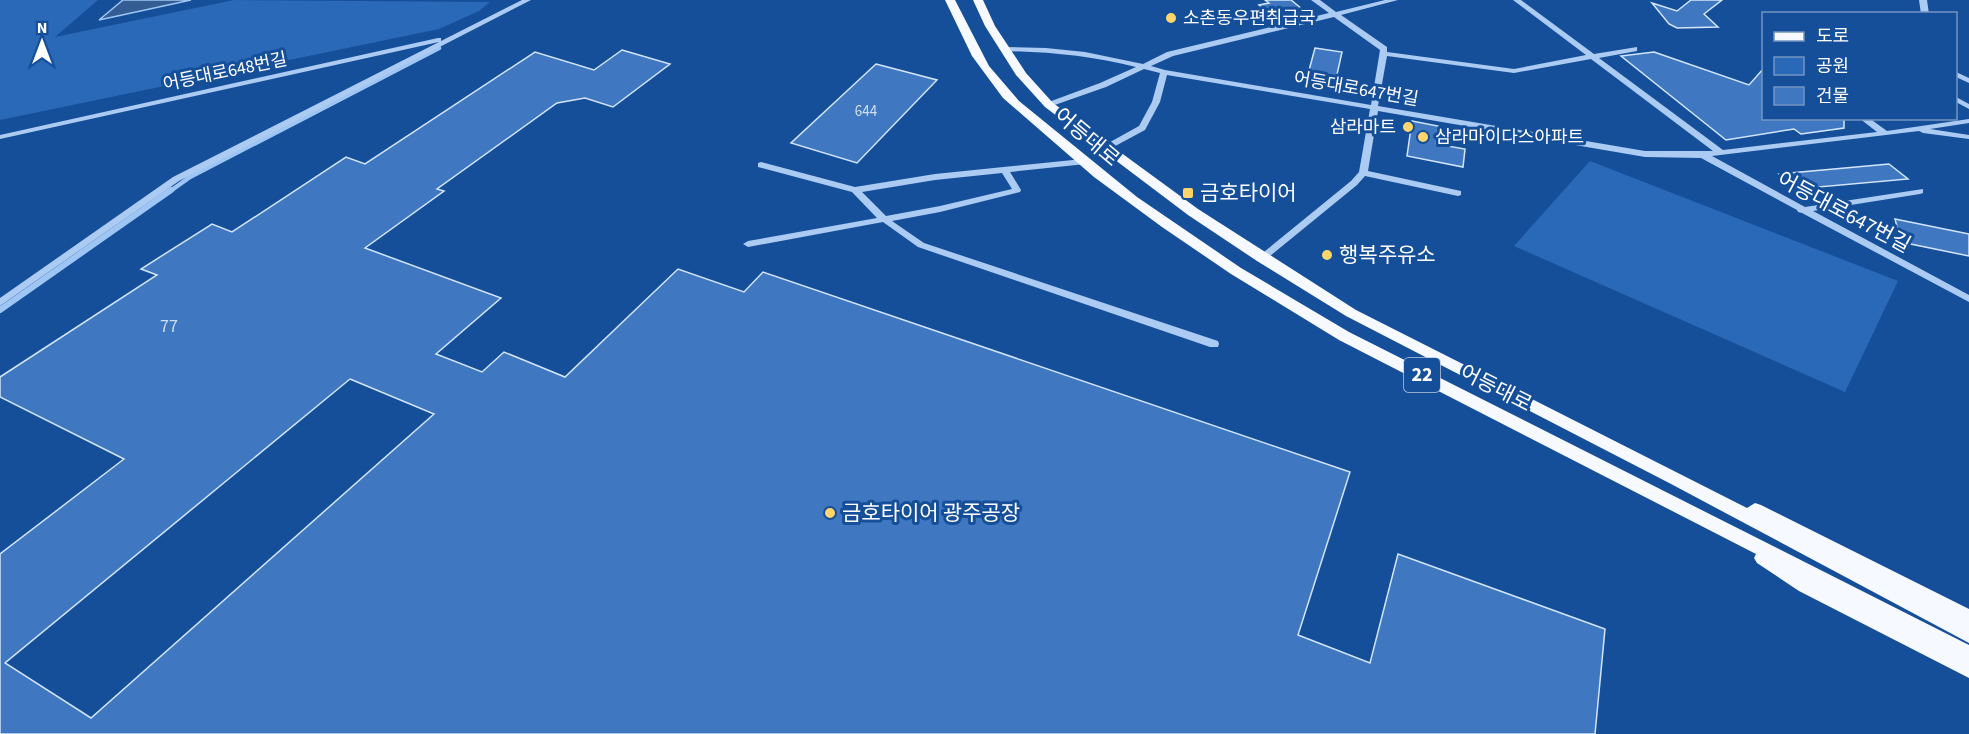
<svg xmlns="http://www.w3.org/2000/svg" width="1969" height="734" font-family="'Source Sans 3','Noto Sans KR',sans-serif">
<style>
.green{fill:#2a69b7}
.water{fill:#335d93;stroke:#9dc6f4;stroke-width:1.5}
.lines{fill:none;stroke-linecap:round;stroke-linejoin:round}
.stream-far1{stroke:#9dc6f4;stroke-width:4.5}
.stream{stroke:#9dc6f4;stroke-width:6}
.building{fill:#3f78c1;stroke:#d2e5fc;stroke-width:1.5;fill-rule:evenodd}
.minor{fill:#abcbf2;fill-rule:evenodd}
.major{fill:#f6f9ff;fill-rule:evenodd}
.poi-dot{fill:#ffd56c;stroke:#164f99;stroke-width:2}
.labels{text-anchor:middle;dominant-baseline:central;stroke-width:6;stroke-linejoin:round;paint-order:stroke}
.far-number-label{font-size:15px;fill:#cfddf0}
.far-poi-label{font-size:18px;fill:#fff;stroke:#164f99;text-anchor:start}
.far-street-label{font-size:18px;fill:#fff;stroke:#164f99}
.number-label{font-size:18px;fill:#cfddf0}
.shield{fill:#164f99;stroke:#b9cae0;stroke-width:1.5}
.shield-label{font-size:20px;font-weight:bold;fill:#fff}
.street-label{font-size:21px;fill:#fff;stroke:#164f99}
.poi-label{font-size:21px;fill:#fff;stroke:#164f99;text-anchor:start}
</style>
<rect width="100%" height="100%" fill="#164f99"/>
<!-- green -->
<path class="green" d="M0,0H98L55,37L234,0L490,2L479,11L439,29L0,120Z
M1590,161L1898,281L1845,392L1514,246Z"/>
<!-- water -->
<path class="water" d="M123,0H191L99,20Z"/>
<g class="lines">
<!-- stream-far1 -->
<path class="stream-far1" d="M169,192L190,177L439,48"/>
<!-- stream -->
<path class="stream" d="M0,310L171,190"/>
</g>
<!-- building -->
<path class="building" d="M1265,0H1291L1307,13L1276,19L1259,5L1269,3Z
M1691,0H1722L1704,14L1718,27L1677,28L1669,24L1652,3L1677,11Z
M1315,48L1342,52L1336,79L1308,74Z
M622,50L670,64L613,107L585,98L557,103L437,189L444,191L365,248L501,298L436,354L482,372L504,352L565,377L678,269L744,292L763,272L1350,472L1298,635L1370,663L1398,554L1605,629L1595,734H0V554L124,459L0,397V377L157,275L141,269L212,224L232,232L346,157L365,164L535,52L594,70ZM350,379L434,414L91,718L5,663Z
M1654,52L1749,85L1764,68V118H1844V128L1801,134L1794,129L1726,140L1621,56Z
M876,64L937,80L857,163L791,143Z
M1412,121L1438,126L1436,144L1465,149L1463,167L1407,156Z
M1889,164L1908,179L1796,189L1779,174Z
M1895,219L1969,234V256L1901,242Z"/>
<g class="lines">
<!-- minor -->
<path class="minor" d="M522,0H531L179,181L0,306V298L173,177L439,42L0,139V135L438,38H441V41Z
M1311,0H1320L1336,12L1385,0H1398L1341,15L1387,47V52L1514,69L1586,55L1513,0H1521L1594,54L1637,47V51L1599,58L1723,150L1877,132L1859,118H1869L1887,131L1969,119V123L1930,129L1969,135V139L1923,133L1919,131L1712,156L1805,207L1923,189V193L1920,194L1813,211L1969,295V302L1802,213L1798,212L1797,210L1701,158L1645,157L1378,111L1368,171L1461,191V195L1458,196L1365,176L1357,185L1265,260H1259L1257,258L1259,256L1351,181L1359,172L1370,109L1167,75L1160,102L1145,130L1106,151L1102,148L1103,146L1139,126L1152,102L1160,73L1144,69L1106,87L1049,107L1045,105L1046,103L1100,83L1136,67C1093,56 1050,52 1005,51L1001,49L1005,47L1046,48L1085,52L1143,64L1167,52L1329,13ZM1334,17L1380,50L1371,105L1165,70L1151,66L1173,56ZM1387,56L1514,73L1591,59L1713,151H1645L1378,106Z
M1919,0H1927L1929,14H1921Z
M1956,72L1969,78V83L1956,77Z
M1956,97L1969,104V109L1956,102Z
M1083,159L1087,162L1086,164L1010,172L1021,190L1020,192L940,212L892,221L924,243L1218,341L1219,344L1218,347H1210L918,247L883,222L748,247L743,244L748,241L877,218L852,192L758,167V163L761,162L855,187L935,174ZM1002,173L1012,189L940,206L886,216L862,192L935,180Z"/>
<!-- major -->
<path class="major" d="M945,0H955L989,66L1019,101L1137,197L1241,268L1349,332L1969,645V678L1799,591L1757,563L1754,558L1756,554L1339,340L1231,274L1162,227L1094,177L1003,98L972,56Z
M973,0H983L995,26L1026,73L1053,103L1198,209L1356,310L1747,508L1755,503L1761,505L1969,609V643L1673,485L1346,316L1257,261L1188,215L1045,107L1016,75L985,26Z"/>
</g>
<!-- markers -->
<g class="poi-dot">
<circle cx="1171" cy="18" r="6"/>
<circle cx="1408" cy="127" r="6"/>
<circle cx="1423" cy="137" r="6"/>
<rect x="1182" y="187" width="12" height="12" rx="3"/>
<circle cx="1327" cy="255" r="6"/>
<circle cx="830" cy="513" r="6"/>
</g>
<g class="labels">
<!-- far-number labels -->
<g class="far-number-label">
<text x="866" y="111">644</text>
</g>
<!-- far-poi labels -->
<g class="far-poi-label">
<text x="1183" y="18">소촌동우편취급국</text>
<text x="1396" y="127" text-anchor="end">삼라마트</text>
<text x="1435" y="137">삼라마이다스아파트</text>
</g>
<!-- far-street labels -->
<g class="far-street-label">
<text transform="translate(225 72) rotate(-12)">어등대로648번길</text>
<text transform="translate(1356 89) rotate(10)">어등대로647번길</text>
</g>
<!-- number labels -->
<g class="number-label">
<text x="169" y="326">77</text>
</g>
<!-- shield labels -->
<rect class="shield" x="1404" y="358" width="36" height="34" rx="4.5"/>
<g class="shield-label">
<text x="1422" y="375">22</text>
</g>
<!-- street labels -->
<g class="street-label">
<text transform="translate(1087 137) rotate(40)">어등대로</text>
<text transform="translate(1844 212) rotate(28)">어등대로647번길</text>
<text transform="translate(1496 388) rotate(27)">어등대로</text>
</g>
<!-- poi labels -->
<g class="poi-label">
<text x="1200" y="193">금호타이어</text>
<text x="1339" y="255">행복주유소</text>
<text x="842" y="513">금호타이어 광주공장</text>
</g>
</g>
<!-- legend -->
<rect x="1762" y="12" width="195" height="108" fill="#164f99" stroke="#7395c2" stroke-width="1.5"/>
<rect x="1774" y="32" width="30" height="9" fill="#f6f9ff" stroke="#7395c2" stroke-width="1.5"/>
<text x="1816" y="42" font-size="18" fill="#ffffff">도로</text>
<rect x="1774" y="57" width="30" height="18" fill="#2a69b7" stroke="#7395c2" stroke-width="1.5"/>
<text x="1816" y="72" font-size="18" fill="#ffffff">공원</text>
<rect x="1774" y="87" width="30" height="18" fill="#3f78c1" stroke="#7395c2" stroke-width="1.5"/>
<text x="1816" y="102" font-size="18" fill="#ffffff">건물</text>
<!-- north arrow -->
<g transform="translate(42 42)" stroke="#164f99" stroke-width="4.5" paint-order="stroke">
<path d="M0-4.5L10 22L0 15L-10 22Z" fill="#ffffff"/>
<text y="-9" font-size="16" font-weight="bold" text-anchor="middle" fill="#ffffff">N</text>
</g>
</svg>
